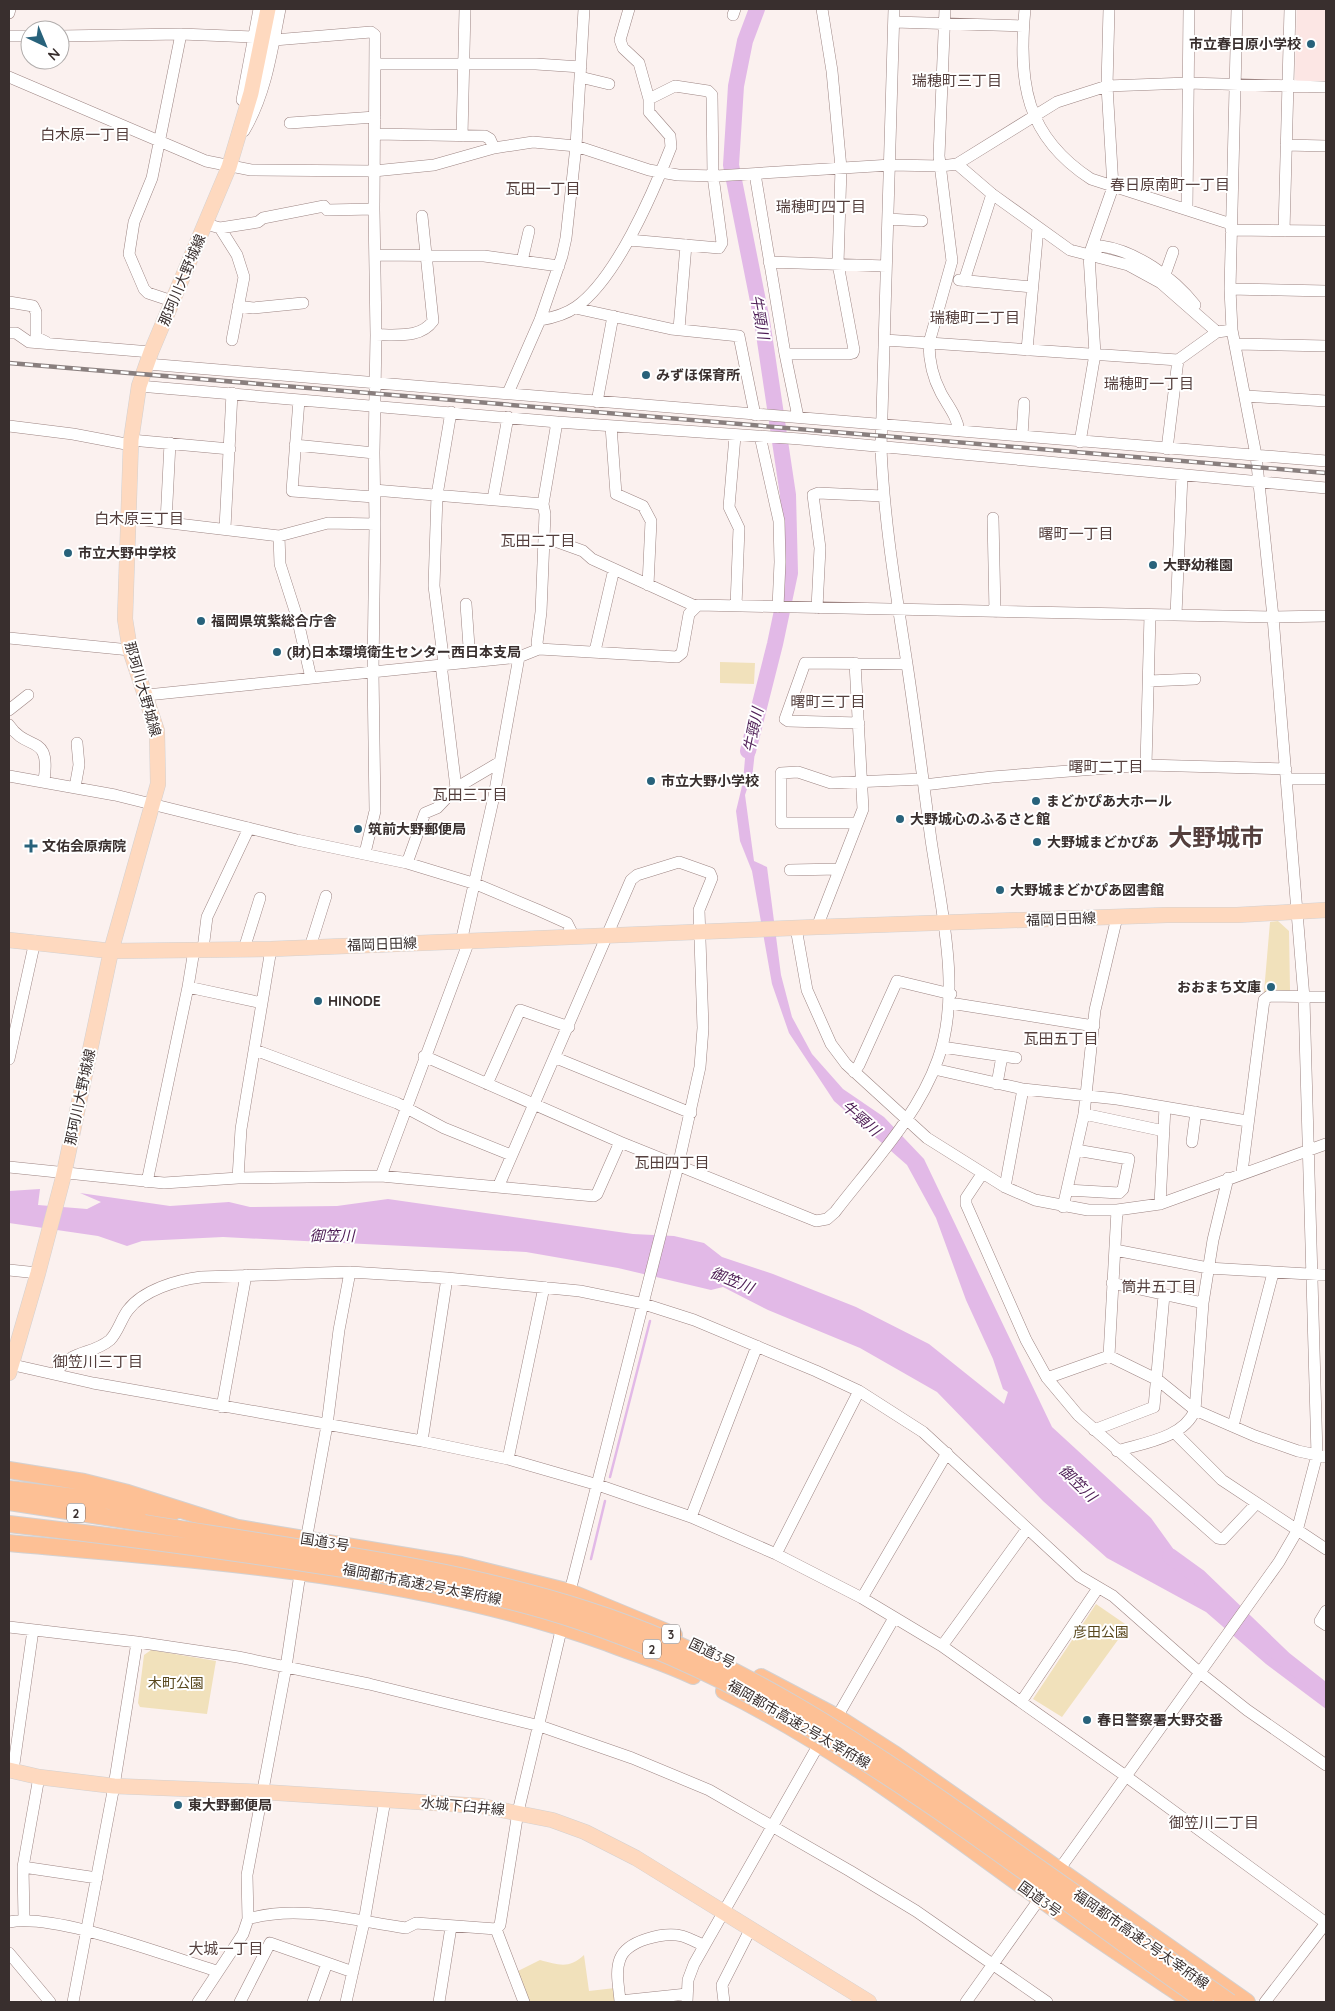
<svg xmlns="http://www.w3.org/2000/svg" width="1335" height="2011" font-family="Quicksand,'Noto Sans JP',sans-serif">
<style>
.built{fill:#fce6e4}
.green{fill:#f1e1bb}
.water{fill:#e2b9e7}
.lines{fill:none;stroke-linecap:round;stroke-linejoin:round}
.stream{stroke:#e2b9e7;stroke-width:2.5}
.river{stroke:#e2b9e7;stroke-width:16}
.minor-casing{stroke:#9d8583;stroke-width:12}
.major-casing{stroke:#d3d1d1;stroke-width:16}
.highway-casing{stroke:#d3d1d1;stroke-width:18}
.minor{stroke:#fff;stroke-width:11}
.major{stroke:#fed9bf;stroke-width:15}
.highway{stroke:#fdc095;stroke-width:16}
.rail-casing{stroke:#897f7e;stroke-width:4.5}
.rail{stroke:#fff;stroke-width:2.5;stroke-dasharray:8;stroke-linecap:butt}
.highway-bridge-casing{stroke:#d3d1d1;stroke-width:18;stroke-linecap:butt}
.highway-bridge{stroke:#fdc095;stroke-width:16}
.poi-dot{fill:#28627b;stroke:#fff;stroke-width:2}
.labels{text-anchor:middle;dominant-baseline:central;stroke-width:4;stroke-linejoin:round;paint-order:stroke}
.shield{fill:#fff;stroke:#746d6d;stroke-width:1}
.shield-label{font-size:12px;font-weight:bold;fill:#392f2e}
.poi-label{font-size:14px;font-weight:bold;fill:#392f2e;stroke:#fff;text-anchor:start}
.street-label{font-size:14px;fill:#392f2e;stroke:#fff}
.park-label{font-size:14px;fill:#58471c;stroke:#fff}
.neighbourhood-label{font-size:15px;fill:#543f3d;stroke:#fff}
.water-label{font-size:15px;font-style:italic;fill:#4c1c54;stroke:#fff}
.town-label{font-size:24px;font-weight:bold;fill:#543f3d;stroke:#fff}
</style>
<rect width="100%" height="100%" fill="#fbf1ef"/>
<!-- built -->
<path class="built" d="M1297,9H1326V82L1297,81L1295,79Z"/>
<!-- green -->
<path class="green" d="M720,662L755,663L754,684L720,683Z
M1278,921L1289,931L1290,990L1288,994L1264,992L1270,922Z
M1096,1604L1128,1626L1062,1717L1033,1699Z
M151,1650L216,1661L207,1714L140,1707L138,1703L144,1655Z
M584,1955L589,1991L615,1988L616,2002H526L518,1971L540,1960C559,1965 569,1969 584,1955Z"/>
<!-- water -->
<path class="water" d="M754,727L755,751L751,788L747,789L745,795L754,861L767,867L781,975L792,1017L812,1054L843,1089L884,1117L924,1159L1052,1427L1151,1518L1200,1586L1253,1634L1326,1686V1709L1266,1664L1206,1612L1107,1558L1043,1501L937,1392L860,1348L768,1310L723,1287L711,1290L618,1268L526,1252L223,1237L142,1241L127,1246L98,1236L9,1223V1191L40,1189L38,1205L87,1209L101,1202L80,1193L170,1206L229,1202L250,1207L337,1206L388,1199L633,1234L674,1236L704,1243L722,1257L773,1274L856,1307L929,1344L1004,1404L1008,1392L1003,1389L993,1359L966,1300L936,1218L907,1165L834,1101L789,1033L772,984L752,871L740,841L736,811L743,782L746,747Z"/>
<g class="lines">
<!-- stream -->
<path class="stream" d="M610,1477L650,1321
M591,1559L605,1501"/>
<!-- river -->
<path class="river" d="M748,751L775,644L790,573L788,495L762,321L731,165L736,86L745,41L757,9
M1170,1556L1199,1577L1284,1659L1326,1692"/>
<!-- minor casing -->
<g class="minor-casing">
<path id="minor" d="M945,9L939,156L952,261L929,343C929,360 933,378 941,393C948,406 957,416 959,431
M1025,9C1018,82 1025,136 1091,179L1231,224
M9,13L10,9
M733,15L735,9
M894,22L1023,26
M9,36H30
M60,36L181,34L253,37
M274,40L371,32L375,35L374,209L376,335L374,453L375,524L373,671L375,811L365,853
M376,64H536L581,67
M9,77L206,161L251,170L374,171L434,165L494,148L533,142L576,146L649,170L678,175L716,176L891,165L941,166L957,164L1057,102L1107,86L1188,83L1326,87
M580,77L609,84
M242,100L259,9
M290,123L375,117
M244,131C266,94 272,50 280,9
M375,134L485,136L490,139L494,148
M462,136L465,9
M1286,145L1326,146
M957,164L992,194L1070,250L1128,265L1161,283L1217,332L1232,330
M755,174L785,354L798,417
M1187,209L1189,9
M888,219L922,221
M206,224L220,228L258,222L263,218L324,206L327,210L374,209
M220,228L237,255L244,277L232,340
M1231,230L1326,231
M1284,231L1290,9
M629,240L719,248L722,243L713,176L712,95L708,91L675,86L649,99
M375,255L484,256L559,266
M1089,255L1101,246C1136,251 1173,277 1195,305
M522,261L529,231
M769,262L886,266
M959,280L1032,287
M964,281L992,194
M1162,283L1173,252
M1230,289L1326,291
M172,301L148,293L144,289L129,254L134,222L152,178L181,34
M9,302L33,306L36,312V337L46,342
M238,306L253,308L303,303
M575,308L671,329L739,336L755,415
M540,320C552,318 566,314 576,307C616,279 653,193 671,147L670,136L649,112V99L639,63L623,48L620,40L629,9
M679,329L686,245
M9,333H16L29,342L151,352
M376,335C396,334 420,339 433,321L422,216
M885,340L1178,360
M1236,344L1326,346
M1027,350L1038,228
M785,354H849L853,353L854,350L838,264L841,168L832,71L822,9
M147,364L1326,461
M139,386L557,422L800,439L1326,488
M508,393L540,320L562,256L566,238L576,146L584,9
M1246,396L1326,401
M299,400L292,491L374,497
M597,402L613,316
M9,426L73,434L131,445
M611,426L616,494L643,506L651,521L648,585
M735,436L729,507L739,528L736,606
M760,436L779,521L780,562L778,607
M1022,436L1024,403
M131,440L230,449
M1080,442L1095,354L1089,255L1113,187L1107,86L1109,9
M295,445L374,453
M1167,449L1178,360L1217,332
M374,490L543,504
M493,499L508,417
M128,518L279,536L328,523L375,524
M993,518L995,612
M166,522L170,443
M225,528L232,393
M279,536L280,564L297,617L311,678
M544,537L583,551L592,559L695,606
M466,604L470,661
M817,608L820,548L813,495L818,493L883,496
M1176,615L1182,475
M9,638L130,650
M539,649L537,643L541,612L545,514L543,504L557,422
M595,651L614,569
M444,664L434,586L437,495L451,412
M1149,681L1195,679
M147,695L519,657L539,649L677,657L682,653L689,614L698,605L1273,617L1326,616
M9,710L28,695
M859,723L788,721L785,719L805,663L907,664
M9,725C28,753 51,732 44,781
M1146,765L1150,615
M9,776L115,795L297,840L407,863L476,884L538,910L567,923L574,937
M1287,779H1326
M924,785L992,777L1146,765L1286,769
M75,787L79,765L77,743
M456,788L500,762
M857,823H781V773L798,772L831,783L923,779
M407,863L425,813L437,808L456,788L441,664
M790,870L839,869
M817,927L863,809L855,663
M796,928L807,990L831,1044L846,1064L927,1138L1005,1187L1035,1200L1088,1210H1117L1160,1204L1326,1144
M461,942L494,796L519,657
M310,947L326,896
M203,949L207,917L249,828
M244,949L260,898
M188,987L262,1003
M950,1003L1094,1026
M942,1047L1016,1058
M255,1050L397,1103L444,1128L511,1155
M424,1056L620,1142L816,1221L827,1219L835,1212C871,1165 918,1116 938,1059C962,993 941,908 931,840C923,781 916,723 907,664C896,592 884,521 881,448L894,9
M556,1058L691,1113
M9,1059L35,941
M934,1069L1023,1089L1117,1099L1247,1121
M854,1072L859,1065L897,981L951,994
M487,1084L520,1010L569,1027
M997,1084L1002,1056
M1084,1114L1164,1131
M1192,1142L1196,1112
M9,1167L164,1183L238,1178L381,1176L594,1196L597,1194L620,1142
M1242,1172L1264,1000L1269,996L1326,997
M982,1174L966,1198V1204L1026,1340L1047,1378L1078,1415L1218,1538L1223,1539L1256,1504
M381,1176L469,941
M238,1178L241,1129L271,949
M147,1182L188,987L194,950
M499,1185L631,880L637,875L679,862L710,873L712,878L699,910L703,1028L700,1067L678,1166L568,1599
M1005,1187L1023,1089
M1067,1190L1119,1193L1123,1189L1129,1159L1076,1150
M1160,1204L1165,1107
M1063,1207L1084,1114L1095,1010L1117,917
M1115,1250L1208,1268L1326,1275
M9,1270L38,1273
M1112,1283L1203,1303
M1109,1356L1117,1210
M9,1364L93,1383L422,1441L508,1459L598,1485L691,1517L776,1554L862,1598L942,1646L1127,1777L1326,1923
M55,1374C72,1348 91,1356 110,1340C118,1332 121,1319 128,1310C143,1290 177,1280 201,1277L350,1272L447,1278L580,1291L644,1304L694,1320L816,1371L859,1391L923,1432L1079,1576L1113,1596L1199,1672L1247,1710L1326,1765
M1047,1378L1109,1356L1158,1380L1195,1410L1255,1436L1298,1451L1326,1457
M222,1407L246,1275
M1233,1426L1273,1273
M1094,1430L1154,1407L1164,1295
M1174,1432L1222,1480L1326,1549
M422,1441L447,1278
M1117,1451C1143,1443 1184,1438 1195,1410L1203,1303L1213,1240L1228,1178
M508,1459L544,1287
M691,1517L757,1346
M305,1546L327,1425L339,1330L350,1272
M776,1554L859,1391
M862,1598L947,1453
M1326,1611L1320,1621L1326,1625
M9,1627L137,1642L238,1657L369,1684L540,1726L632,1758L709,1790L850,1871L916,1911L1047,2002
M942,1646L1027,1529
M1021,1702L1098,1588
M837,1717L894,1618
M13,1771L33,1630
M23,1867L97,1878
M1056,1874L1279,1562L1297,1531L1317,1455L1304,998L1273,617L1256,455L1232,330L1230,289L1237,9
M24,1919L23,1867L39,1777
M248,1919C299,1904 355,1921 406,1928L416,1923L496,1929
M9,1922C57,1913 166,1956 217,1971
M496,1929L500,1925L518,1812L563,1622
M496,1929L524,2002
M9,1953L50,2002
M687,1994L620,2001C619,1987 615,1972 620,1959C627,1940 664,1932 682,1936C689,1938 696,1942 703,1945
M73,2002L114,1786L137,1642
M198,2002L243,1934L248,1919L247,1875L286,1667L301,1567
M240,2002L270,1943L353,1972
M313,2002L327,1963
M346,2002L364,1922L385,1800
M439,2002L451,1927
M687,2002L688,1980L694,1964L819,1744
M724,2002L722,1985L750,1930
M966,2002L1043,1894
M1265,2002L1326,1923"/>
</g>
<!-- major casing -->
<g class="major-casing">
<path id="major" d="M9,940L111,951L271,949L817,927L1167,915H1237L1326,910
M9,1373L38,1273L63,1178L111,951L158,784L157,731L130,650L125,619L131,440L139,386L151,352L229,167L251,93L268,9
M9,1770L39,1777L114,1786L263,1792L481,1806L552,1820L585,1832L636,1858L869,2002"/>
</g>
<!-- highway casing -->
<g class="highway-casing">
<path id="highway" d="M9,1470L84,1482L128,1493L238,1528L461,1565L570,1592L674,1635
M9,1489L109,1501L170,1516
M9,1502L144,1523
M9,1543C210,1561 417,1574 608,1643C636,1654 666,1663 693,1676
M761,1677L837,1717L896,1755L1247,2002
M724,1691C838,1747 937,1825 1039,1898C1089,1934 1141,1968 1192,2002"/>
</g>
<!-- minor -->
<use href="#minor" class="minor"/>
<!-- major -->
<use href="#major" class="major"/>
<!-- highway -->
<use href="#highway" class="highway"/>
<!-- rail casing -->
<g class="rail-casing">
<path id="rail" d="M9,363L1326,473"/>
</g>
<!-- rail -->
<use href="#rail" class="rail"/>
<!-- highway-bridge casing -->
<g class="highway-bridge-casing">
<path id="highway-bridge" d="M144,1523C291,1548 442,1563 585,1609C733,1656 861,1742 987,1831C1068,1888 1149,1945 1230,2002
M9,1524C112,1536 214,1549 317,1565C406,1578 496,1593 581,1622C815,1700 1006,1863 1205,2002"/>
</g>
<!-- highway-bridge -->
<use href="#highway-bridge" class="highway-bridge"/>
</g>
<!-- markers -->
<g class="poi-dot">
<circle cx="1311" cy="44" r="5"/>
<circle cx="646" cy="375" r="5"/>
<circle cx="68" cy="553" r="5"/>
<circle cx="1153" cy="565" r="5"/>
<circle cx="201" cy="621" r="5"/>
<circle cx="277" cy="652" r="5"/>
<circle cx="651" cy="781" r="5"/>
<circle cx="1036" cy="801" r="5"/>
<circle cx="900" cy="819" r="5"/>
<circle cx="358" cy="829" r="5"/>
<circle cx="1037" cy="842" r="5"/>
<path d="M28.5 838.5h5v5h5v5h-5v5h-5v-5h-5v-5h5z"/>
<circle cx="1000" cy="890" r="5"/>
<circle cx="1271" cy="987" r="5"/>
<circle cx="318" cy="1001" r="5"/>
<circle cx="1087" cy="1720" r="5"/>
<circle cx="178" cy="1805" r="5"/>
</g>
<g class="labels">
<!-- shield labels -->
<g class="shield">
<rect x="67" y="1503.5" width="18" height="19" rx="4"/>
<rect x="662" y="1624.5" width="18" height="19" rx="4"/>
<rect x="643" y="1639.5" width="18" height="19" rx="4"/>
</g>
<g class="shield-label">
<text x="76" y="1513">2</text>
<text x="671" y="1634">3</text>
<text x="652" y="1649">2</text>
</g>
<!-- poi labels -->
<g class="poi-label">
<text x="1301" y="44" text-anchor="end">市立春日原小学校</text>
<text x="656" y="375">みずほ保育所</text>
<text x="78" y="553">市立大野中学校</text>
<text x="1163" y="565">大野幼稚園</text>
<text x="211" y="621">福岡県筑紫総合庁舎</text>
<text x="287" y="652">(財)日本環境衛生センター西日本支局</text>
<text x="661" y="781">市立大野小学校</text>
<text x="1046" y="801">まどかぴあ大ホール</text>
<text x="910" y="819">大野城心のふるさと館</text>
<text x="368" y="829">筑前大野郵便局</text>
<text x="1047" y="842">大野城まどかぴあ</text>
<text x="42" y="846">文佑会原病院</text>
<text x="1010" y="890">大野城まどかぴあ図書館</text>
<text x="1261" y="987" text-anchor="end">おおまち文庫</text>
<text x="328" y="1001">HINODE</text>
<text x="1097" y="1720">春日警察署大野交番</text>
<text x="188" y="1805">東大野郵便局</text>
</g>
<!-- street labels -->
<g class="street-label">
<text transform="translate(182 280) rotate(-67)">那珂川大野城線</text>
<text transform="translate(143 689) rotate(74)">那珂川大野城線</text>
<text transform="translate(1061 919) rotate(-2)">福岡日田線</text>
<text transform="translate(382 944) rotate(-2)">福岡日田線</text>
<text transform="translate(80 1097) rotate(-78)">那珂川大野城線</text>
<text transform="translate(325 1542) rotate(9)">国道3号</text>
<text transform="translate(422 1584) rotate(11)">福岡都市高速2号太宰府線</text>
<text transform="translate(712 1653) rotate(26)">国道3号</text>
<text transform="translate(799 1724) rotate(30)">福岡都市高速2号太宰府線</text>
<text transform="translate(463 1806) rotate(5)">水城下臼井線</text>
<text transform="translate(1040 1899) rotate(36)">国道3号</text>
<text transform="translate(1141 1939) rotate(35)">福岡都市高速2号太宰府線</text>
</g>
<!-- park labels -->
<g class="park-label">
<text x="1101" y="1632">彦田公園</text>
<text x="176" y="1683">木町公園</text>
</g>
<!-- neighbourhood labels -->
<g class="neighbourhood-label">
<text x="957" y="80">瑞穂町三丁目</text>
<text x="85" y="134">白木原一丁目</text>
<text x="1170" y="184">春日原南町一丁目</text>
<text x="543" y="188">瓦田一丁目</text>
<text x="821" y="206">瑞穂町四丁目</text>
<text x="975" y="317">瑞穂町二丁目</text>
<text x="1149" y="383">瑞穂町一丁目</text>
<text x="139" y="518">白木原三丁目</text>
<text x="1076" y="533">曙町一丁目</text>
<text x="538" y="540">瓦田二丁目</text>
<text x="828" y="701">曙町三丁目</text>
<text x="1106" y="766">曙町二丁目</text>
<text x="470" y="794">瓦田三丁目</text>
<text x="1061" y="1038">瓦田五丁目</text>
<text x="672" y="1162">瓦田四丁目</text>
<text x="1159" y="1286">筒井五丁目</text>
<text x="98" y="1361">御笠川三丁目</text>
<text x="1214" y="1822">御笠川二丁目</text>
<text x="226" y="1948">大城一丁目</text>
</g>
<!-- water labels -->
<g class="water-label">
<text transform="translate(760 317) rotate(80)">牛頸川</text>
<text transform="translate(753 730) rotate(-78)">牛頸川</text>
<text transform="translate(861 1118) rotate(41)">牛頸川</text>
<text x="332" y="1235">御笠川</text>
<text transform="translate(732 1280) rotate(22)">御笠川</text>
<text transform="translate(1078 1483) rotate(44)">御笠川</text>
</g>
<!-- town labels -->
<g class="town-label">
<text x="1216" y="837">大野城市</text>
</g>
</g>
<!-- border -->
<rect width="1335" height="2011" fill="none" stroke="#392f2e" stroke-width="20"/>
<!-- north arrow -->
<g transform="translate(45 45) rotate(136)"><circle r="24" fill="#ffffff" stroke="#b0acab"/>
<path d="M0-4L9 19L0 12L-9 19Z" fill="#28627b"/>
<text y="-8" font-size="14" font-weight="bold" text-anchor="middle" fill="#392f2e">N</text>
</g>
</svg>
